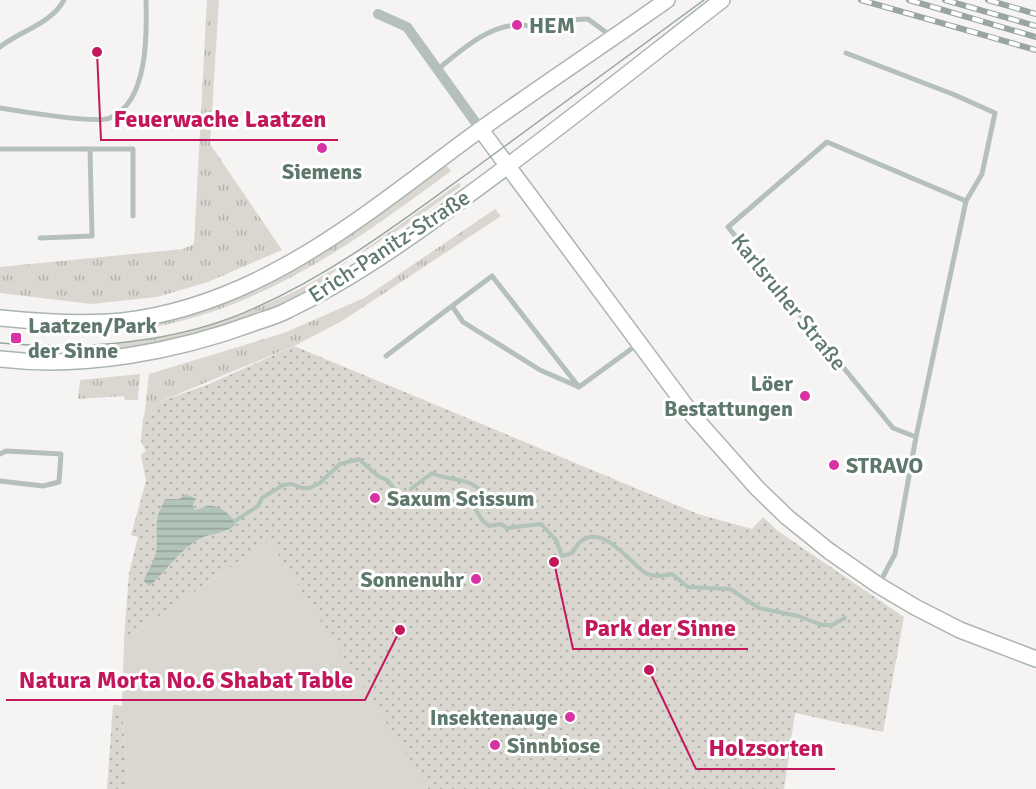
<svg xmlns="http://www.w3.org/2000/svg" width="1036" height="789" font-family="Signika,sans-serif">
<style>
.grass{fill:url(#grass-tufts)}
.park{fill:url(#park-dots)}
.pitch{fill:#d9d7d0}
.water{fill:url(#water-rules)}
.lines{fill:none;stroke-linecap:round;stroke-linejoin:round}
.stream{stroke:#b2c3b9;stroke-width:4}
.secondary-casing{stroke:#a9b5af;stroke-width:18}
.lane{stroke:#b6c0bb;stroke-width:5}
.street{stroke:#b6c0bb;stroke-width:10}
.secondary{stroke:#fff;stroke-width:15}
.tram{stroke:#98a69f;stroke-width:1.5}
.rail-casing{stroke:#98a69f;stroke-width:6}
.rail{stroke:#fff;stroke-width:4;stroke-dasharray:11;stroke-linecap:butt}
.poi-dot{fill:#d832a3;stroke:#fff;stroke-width:2}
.labels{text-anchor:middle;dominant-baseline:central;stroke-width:6;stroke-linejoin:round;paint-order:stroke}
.poi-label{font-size:22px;font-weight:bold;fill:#5e786c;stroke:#fff;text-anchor:start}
.street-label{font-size:22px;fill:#5e786c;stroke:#fff}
.leader{fill:none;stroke:#c2185b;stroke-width:2}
.callout-dot{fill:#c2185b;stroke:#fff;stroke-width:2}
.callout-label{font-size:24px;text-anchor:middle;font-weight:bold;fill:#c2185b;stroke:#fff;stroke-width:6;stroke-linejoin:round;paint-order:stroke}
</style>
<defs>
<pattern id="grass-tufts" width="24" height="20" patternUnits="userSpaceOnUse" patternTransform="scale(1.5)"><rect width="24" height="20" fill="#d9d7d0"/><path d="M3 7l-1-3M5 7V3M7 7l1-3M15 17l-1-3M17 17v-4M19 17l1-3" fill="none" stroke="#b3b3ad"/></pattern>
<pattern id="park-dots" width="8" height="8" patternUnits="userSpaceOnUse" patternTransform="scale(1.5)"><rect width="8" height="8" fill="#d9d7d0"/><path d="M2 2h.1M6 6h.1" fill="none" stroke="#b3b3ad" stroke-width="1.8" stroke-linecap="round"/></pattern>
<pattern id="water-rules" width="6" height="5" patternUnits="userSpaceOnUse" patternTransform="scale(1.5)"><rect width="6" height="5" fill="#b2c3b9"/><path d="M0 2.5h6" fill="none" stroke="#94a39a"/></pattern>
</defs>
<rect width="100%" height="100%" fill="#f6f4f3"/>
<!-- grass -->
<path class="grass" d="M207,0H219L210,144L282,250L208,282L157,297L91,304L0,293V267L183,249L194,244Z
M445,164L451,171C360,238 272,303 159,326C134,332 107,332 82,333V331C108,329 133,323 159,319C180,315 201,312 221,304C304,273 373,215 445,164Z
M459,183L461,186L414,220L350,260Z
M495,209L501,216L342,321L294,346L159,402L144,418L149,374L284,333L364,298Z
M349,260C336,270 323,282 308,290C239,328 161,345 83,352V347C152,343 217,327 280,298C304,288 327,273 349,260Z
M140,374L138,400H125L124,396L78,399L80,380Z"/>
<!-- park -->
<path class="park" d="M294,346L698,514L752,529L763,517L778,531L904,617L883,732L795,713L784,789H428L269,541L124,640L129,573L138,537L131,535L146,481L141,455L146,451L141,442L143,418L159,402L209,384Z
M113,705L122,706L127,776L125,789H107Z"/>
<!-- pitch -->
<path class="pitch" d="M269,541L427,786L428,789H125L127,776L122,706L124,640Z"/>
<!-- water -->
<path class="water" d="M186,494L196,499L193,505L194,510C198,510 201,508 204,507C216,502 228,513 235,521V525C225,534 210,533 199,539C182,548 167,569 153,583L149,586L144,581C146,573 151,567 154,559C162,537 149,524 166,499H179Z"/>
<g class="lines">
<!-- stream -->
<path class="stream" d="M411,489L432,473C448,481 468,477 481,491L476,510L482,520L489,526L501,524L507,528L541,524L556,540L562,556L572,553C575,550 577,545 580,542C603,523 628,561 644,572C653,578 663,576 672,574L688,587L730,589L759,608L798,616L822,625H832L845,618
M235,521L258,506L262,498L283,485L292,484L302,488H310L320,483L340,464L359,459L378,476L387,480L402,498L404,497"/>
<!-- secondary casing -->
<g class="secondary-casing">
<path id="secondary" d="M481,130L694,417L757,488L787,517L829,551L878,585L915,607L960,630L1036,659
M0,318C40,322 82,325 122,321C260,305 363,216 470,137C535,90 602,46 667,0
M0,359C82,369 176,352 254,323C265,319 277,316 288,310C352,279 410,238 467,196C554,133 637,66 722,0"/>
</g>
<!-- lane -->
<path class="lane" d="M0,47C20,31 51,24 64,0
M846,53L955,95L995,113L982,174L966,201
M438,69C462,50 488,25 520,25C531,25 543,29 553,31L568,20L588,19L611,36
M0,108C17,111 98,124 110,118C148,102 147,35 146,0
M0,149H90L92,236L40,238
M90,149H133V216
M492,276L579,387L540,370L463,322L452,306Z
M386,356L452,306
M579,387L638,344
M0,454L6,451L61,454L59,482L43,486L0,481
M879,584L895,554L916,437L966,201L827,142L728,227L893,428L916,437"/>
<!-- street -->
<path class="street" d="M378,14L407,27L481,130"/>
<!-- secondary -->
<use href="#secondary" class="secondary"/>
<!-- tram -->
<path class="tram" d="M0,343C85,351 179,343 257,307C335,272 402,221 471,171C549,114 627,57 704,0"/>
<!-- rail casing -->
<g class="rail-casing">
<path id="rail" d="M861,0L1036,50
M909,0L1036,37
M945,0L1036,26
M988,0L1036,14"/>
</g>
<!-- rail -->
<use href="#rail" class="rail"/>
</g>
<!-- markers -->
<g class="poi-dot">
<circle cx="517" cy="25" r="6"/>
<circle cx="322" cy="148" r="6"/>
<rect x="10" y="332" width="12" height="12" rx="3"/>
<circle cx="805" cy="396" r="6"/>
<circle cx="834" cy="465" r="6"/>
<circle cx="375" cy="498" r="6"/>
<circle cx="476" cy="579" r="6"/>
<circle cx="570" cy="717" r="6"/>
<circle cx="495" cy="745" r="6"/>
</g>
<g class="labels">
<!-- poi labels -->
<g class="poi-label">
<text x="529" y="25">HEM</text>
<text x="322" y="171" text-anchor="middle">Siemens</text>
<text x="28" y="325">Laatzen/Park<tspan x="28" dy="25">der Sinne</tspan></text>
<text x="793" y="383" text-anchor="end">Löer<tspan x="793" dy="25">Bestattungen</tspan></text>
<text x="846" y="465">STRAVO</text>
<text x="387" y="498">Saxum Scissum</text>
<text x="464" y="579" text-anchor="end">Sonnenuhr</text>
<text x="558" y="717" text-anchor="end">Insektenauge</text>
<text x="507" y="745">Sinnbiose</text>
</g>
<!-- street labels -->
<g class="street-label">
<text transform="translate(389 246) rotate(-33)">Erich-Panitz-Straße</text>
<text transform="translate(789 302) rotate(51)">Karlsruher Straße</text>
</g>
</g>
<!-- callouts -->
<path class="leader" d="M97 52L101 140H338M554 562L573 649H748M400 630L365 700H6M649 670L696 769H835"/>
<g class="callout-dot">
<circle cx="97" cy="52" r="6"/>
<circle cx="554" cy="562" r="6"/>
<circle cx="400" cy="630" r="6"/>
<circle cx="649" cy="670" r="6"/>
</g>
<g class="callout-label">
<text x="220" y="127">Feuerwache Laatzen</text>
<text x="660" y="636">Park der Sinne</text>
<text x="186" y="688">Natura Morta No.6 Shabat Table</text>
<text x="766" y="756">Holzsorten</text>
</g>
</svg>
